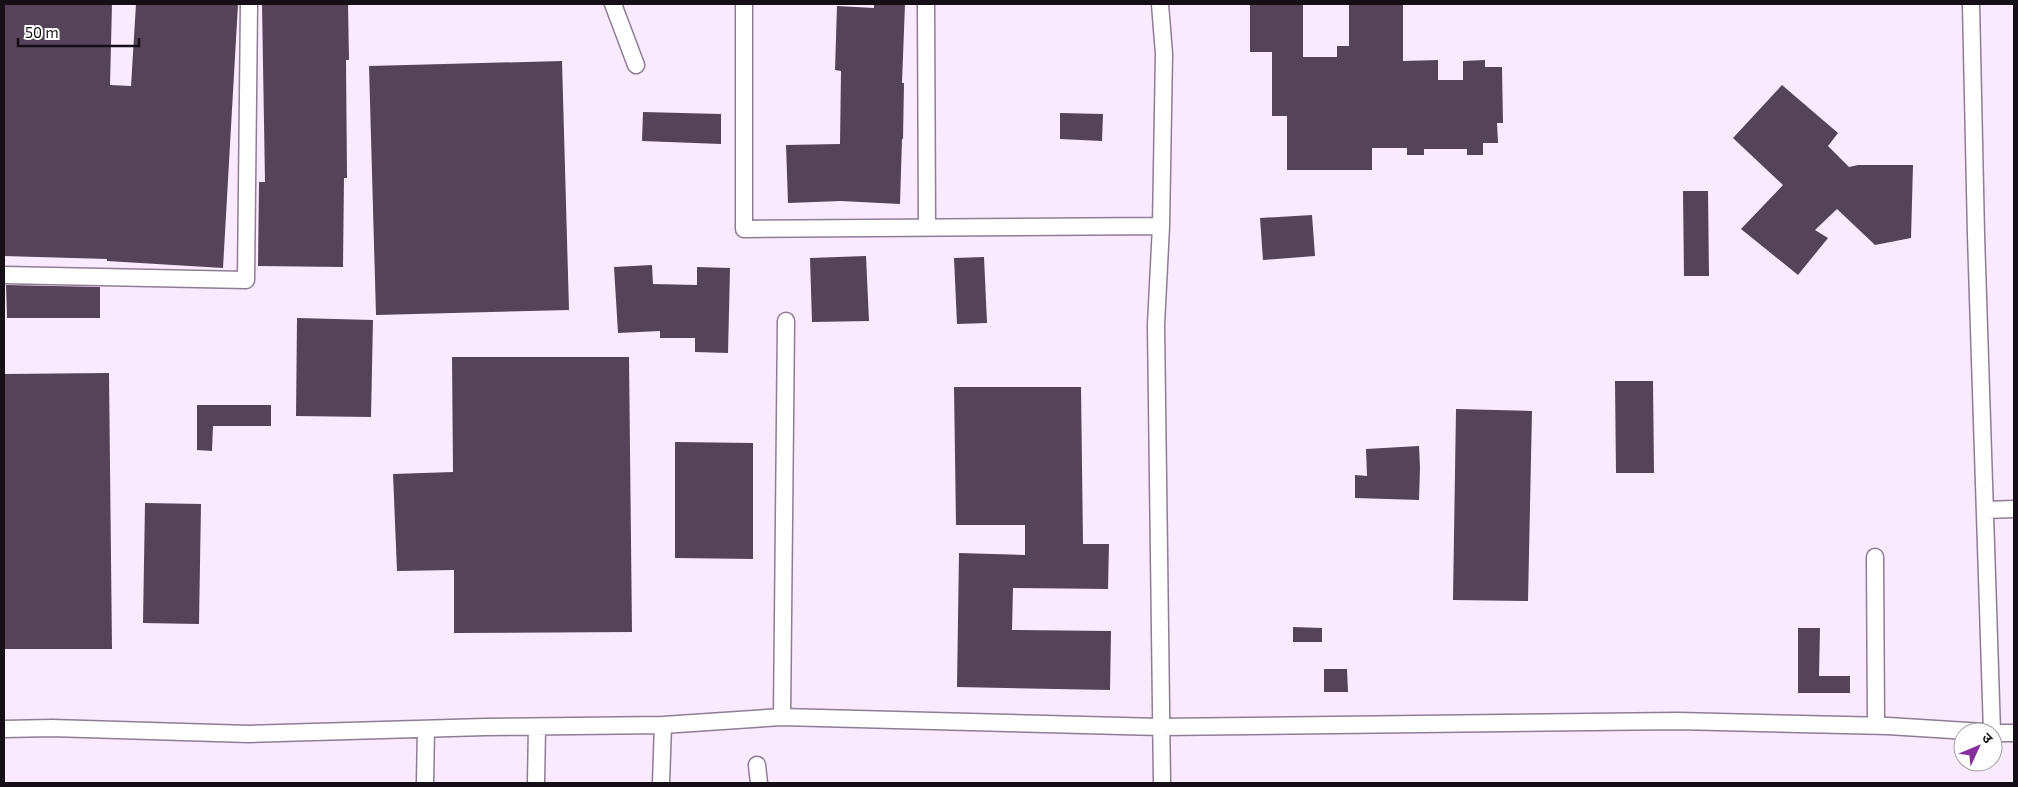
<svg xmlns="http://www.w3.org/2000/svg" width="2018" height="787" font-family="'Exo 2','Noto Sans Devanagari',sans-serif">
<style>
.built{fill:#faeaff;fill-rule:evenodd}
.building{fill:#544359}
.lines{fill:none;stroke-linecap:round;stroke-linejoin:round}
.minor-casing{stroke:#8f7c95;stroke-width:19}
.minor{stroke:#fff;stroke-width:16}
</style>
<rect width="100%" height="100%" fill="#fcf8fd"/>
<!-- built -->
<path class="built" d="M4,4H2014V783H4ZM1963,732H1993V762H1963Z"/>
<!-- building -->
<path class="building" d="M5,4H112L110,85L131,86L136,4H238L223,268L107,261V259L4,256Z
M262,4H348L349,60H346L347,178H344L343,267L258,266L259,182H265Z
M874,4H905L902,83H904L903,139H902L900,204L841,201L788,203L786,145L840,144L841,71L835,70L837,6L874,8Z
M1250,4H1303V57H1337V46H1349V4H1403V61L1438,60V80H1463V61L1485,60V67H1502L1503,123H1497L1498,143H1483V155H1467V149H1424V155H1407V148H1372V170H1287V116H1272V52H1250Z
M562,61L569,310L376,315L369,66Z
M1782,85L1838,133L1828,146L1849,167L1858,165H1913L1911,238L1875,245L1837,209L1815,230L1828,238L1798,275L1741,229L1783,185L1733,138Z
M643,112L721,114V144L642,141Z
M1060,113L1103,114L1102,141L1060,139Z
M1683,191H1708L1709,276H1684Z
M1312,215L1315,256L1263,260L1260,218Z
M866,256L869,321L812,322L810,258Z
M984,257L987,323L957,324L954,258Z
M652,265L653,284L697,285V267L730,268L728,353L695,352V338H660V331L618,333L614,267Z
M6,285L100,287V318H7Z
M297,318L373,320L371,417L296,416Z
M452,357H629L632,632L454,633V570L397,571L393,474L453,472Z
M109,373L112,649H4V374Z
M1615,381H1653L1654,473H1616Z
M954,387H1081L1083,544H1109L1108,589L1013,588L1012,630L1111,631L1110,690L957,687L959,553L1025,555V525H956Z
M197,405H271V426H213L212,451L197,450Z
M1456,409L1532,411L1528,601L1453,600Z
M675,442L753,443V559L675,558Z
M1419,446L1420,468L1419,500L1355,498V475L1367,476L1366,449Z
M145,503L201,504L199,624L143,623Z
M1293,627L1322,628V642H1293Z
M1798,628H1820L1819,676H1850V693H1798Z
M1324,669H1347L1348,692H1324Z"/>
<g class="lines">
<!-- minor casing -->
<g class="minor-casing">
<path id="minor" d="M613,4L636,65
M744,4V229L1161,226
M926,4L927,227
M1160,4L1164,54L1161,226L1156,325L1162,783
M1971,4L1976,235L1992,732
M4,275L246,280L249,4
M1986,510L2014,509
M1875,557L1876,725
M782,717L786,321
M4,729L52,728L249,734L485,727L663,725L782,717L1160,727L1678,721L1888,726L1984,732
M1993,733H2014
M757,765L759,783
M425,783L426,729
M536,783L537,727
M661,783L663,725"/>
</g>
<!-- minor -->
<use href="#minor" class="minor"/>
</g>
<!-- border -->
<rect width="2018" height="787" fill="none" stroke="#160f18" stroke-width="10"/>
<!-- north arrow -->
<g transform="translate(1978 747) rotate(46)"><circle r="24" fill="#ffffff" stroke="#a29fa3"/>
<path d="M0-4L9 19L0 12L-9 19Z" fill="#862f9d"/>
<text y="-8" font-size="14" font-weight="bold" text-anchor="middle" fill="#160f18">उ</text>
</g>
<!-- scale -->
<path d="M18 38v8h121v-8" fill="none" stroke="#160f18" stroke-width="2.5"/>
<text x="25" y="38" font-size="15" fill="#160f18" stroke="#ffffff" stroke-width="4" paint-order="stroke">50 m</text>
</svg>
